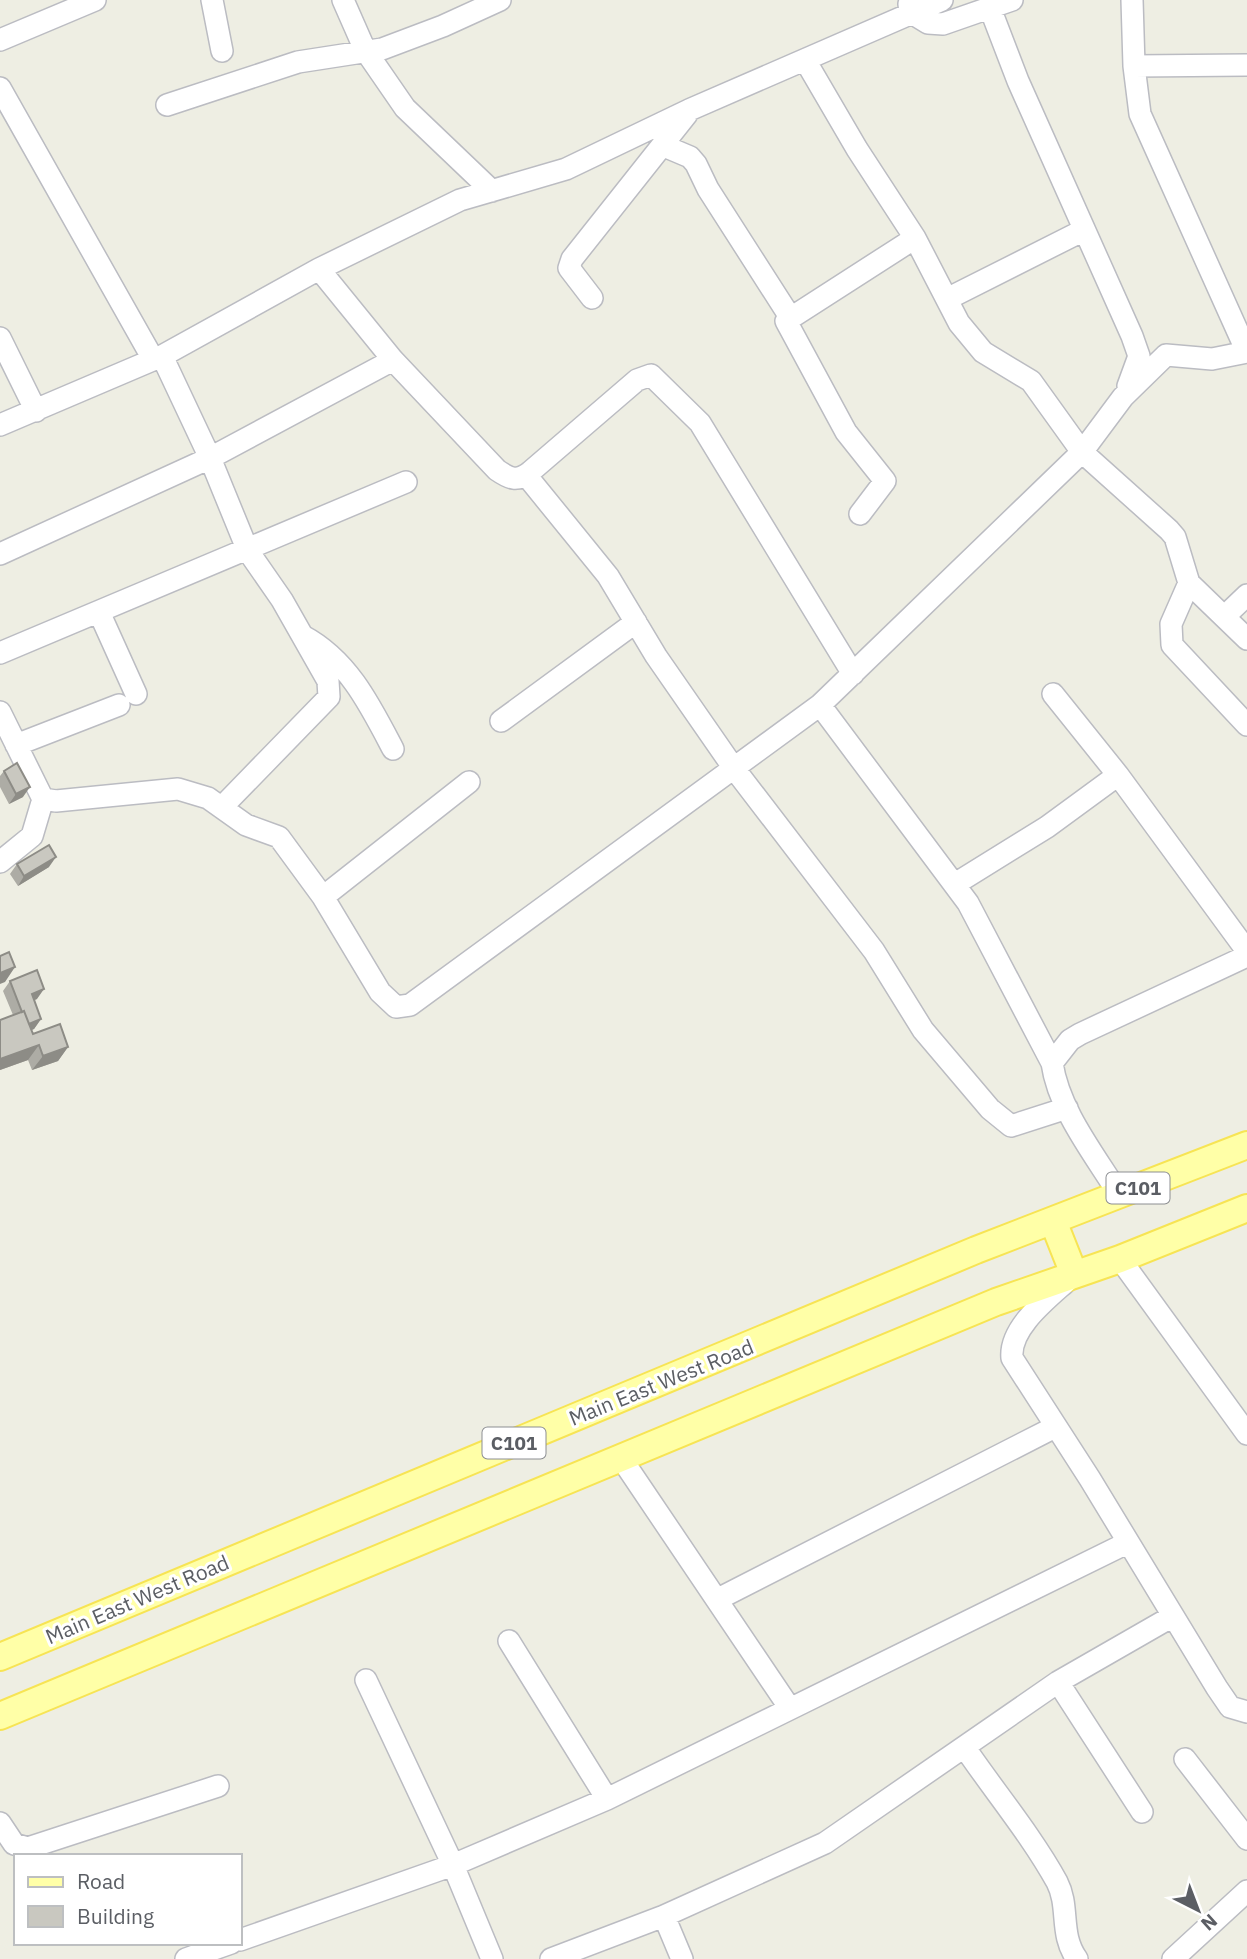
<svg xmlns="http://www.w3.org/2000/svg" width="1247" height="1959" font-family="'IBM Plex Sans',sans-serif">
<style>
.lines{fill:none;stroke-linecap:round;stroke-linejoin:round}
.minor-casing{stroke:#bbbcc2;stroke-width:24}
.major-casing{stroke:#f7e454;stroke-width:30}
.minor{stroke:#fff;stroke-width:21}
.major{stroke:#ffffa7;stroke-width:26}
.wall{fill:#adaca5}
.shaded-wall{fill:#8d8c86}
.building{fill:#c9c8c0;stroke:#8d8c86;stroke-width:2}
.labels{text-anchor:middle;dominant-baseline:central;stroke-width:6;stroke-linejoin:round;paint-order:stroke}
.shield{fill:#fff;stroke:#8c8e92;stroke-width:2}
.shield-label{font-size:19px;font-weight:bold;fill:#5b5e64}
.street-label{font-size:21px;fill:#5b5e64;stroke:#fff}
</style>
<rect width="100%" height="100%" fill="#eeeee3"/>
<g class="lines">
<!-- minor casing -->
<g class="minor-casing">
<path id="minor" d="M212,0L222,51
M343,0L365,50L405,108L492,191
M1132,0L1134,66L1140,114L1247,352
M909,4L910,12L928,23L943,24L1012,0
M990,8L1018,81L1132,336L1139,356L1128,386
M0,40L95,0
M805,60L857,149L915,238L959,323L983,352L1031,381L1082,452L1169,530L1175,537L1189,583L1247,639
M1134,66L1247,65
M0,88L153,359
M167,105L298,62L382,49L443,26L500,0
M664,146L690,157L696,164L708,189L790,317
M319,269L393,360L497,470C510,479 517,482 530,472L637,380L651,375L700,423L853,674
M592,298L569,268L572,259L687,114
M947,299L1084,230
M0,338L36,411
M162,356L210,458L248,551L282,600L328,681L329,697L222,807
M0,425L162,356L319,269L460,200L566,169L689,110L942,0
M526,475L608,576L656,656L733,767L874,951L923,1030L990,1109L1011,1126L1067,1108
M860,514L885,481L846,432L786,321L915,238
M0,554L210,458L393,360
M1189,583L1171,624L1172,645L1247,725
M99,612L136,694
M1225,616L1247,595
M303,636C348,660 370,705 393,749
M0,653L406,482
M1053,694L1118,775L1247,951
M820,705L968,903L1052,1063C1059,1111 1095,1155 1120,1196
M0,712L43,799L56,801L178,789L208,798L246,825L279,837L323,897L380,992L396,1007L410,1005L820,705L1082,452L1123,397L1166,355L1212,359L1247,352
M501,721L636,622
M16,745L119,705
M0,862L32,836L43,799
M955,884L1047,827L1118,775
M323,897L469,782
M1052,1063L1070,1040L1080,1034L1247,956
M1120,1259L1247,1434
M1068,1280C1047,1299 1009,1328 1012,1358L1090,1479L1217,1688L1230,1707L1247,1712
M621,1458L789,1707
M718,1599L1055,1427
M509,1641L607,1799
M366,1680L453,1865L492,1959
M1058,1682L1142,1812
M965,1748C995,1792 1031,1835 1057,1882C1070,1907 1059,1934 1077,1959
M1185,1759L1247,1839
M0,1823L14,1844L28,1848L218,1786
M664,1916L682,1959
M240,1940L453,1865L607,1799L1127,1543
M186,1959L231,1943
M551,1959L664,1916L825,1843L1058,1682L1173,1616
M1173,1959L1247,1891"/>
</g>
<!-- major casing -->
<g class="major-casing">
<path id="major" d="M1053,1221L1074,1274
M0,1657L976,1250L1247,1145
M0,1716L996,1302L1120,1259L1247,1208"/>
</g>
<!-- minor -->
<use href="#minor" class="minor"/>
<!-- major -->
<use href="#major" class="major"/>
</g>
<!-- wall -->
<path class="wall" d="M4,771L23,797L9,804L0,787V776Z
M17,864L49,867L18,886L10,874Z
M10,981L37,999L34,1000L41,1019L34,1029L31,1030L33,1034L68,1047L58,1061L32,1070L28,1060L0,1070V1020L13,1015L3,991Z"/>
<!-- shaded-wall -->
<path class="shaded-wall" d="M30,787L23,797L9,804L16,794Z
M56,857L49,867L18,886L24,876Z
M15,967L5,982L0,984V973Z
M44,989L37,999L25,1004L32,994Z
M41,1019L34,1029L20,1035L27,1025Z
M39,1045L28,1060L0,1070V1059Z
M68,1047L58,1061L32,1070L43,1056Z"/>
<!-- building -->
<path class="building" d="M17,763L30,787L16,794L4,771Z
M49,845L56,857L24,876L17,864Z
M9,952L15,967L0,973V956Z
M37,970L44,989L32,994L41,1019L29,1024L24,1011L22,1012L10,981Z
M24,1011L33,1034L60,1024L68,1047L43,1056L39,1045L0,1059V1020Z"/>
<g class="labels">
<!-- shield labels -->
<g class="shield">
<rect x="1106.5" y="1172.5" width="63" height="31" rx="5"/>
<rect x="482.5" y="1427.5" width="63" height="31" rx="5"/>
</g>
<g class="shield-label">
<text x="1138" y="1188">C101</text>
<text x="514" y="1443">C101</text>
</g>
<!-- street labels -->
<g class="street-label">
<text transform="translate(661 1382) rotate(-22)">Main East West Road</text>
<text transform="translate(137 1599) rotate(-23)">Main East West Road</text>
</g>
</g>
<!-- legend -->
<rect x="14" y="1854" width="228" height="91" fill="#ffffff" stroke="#bdbfc1" stroke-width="2"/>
<rect x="28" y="1877" width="35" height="10" fill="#ffffa7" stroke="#bdbfc1" stroke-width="2"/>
<text x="77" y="1889" font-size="21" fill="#5b5e64">Road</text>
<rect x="28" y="1906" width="35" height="21" fill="#c9c8c0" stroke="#bdbfc1" stroke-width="2"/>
<text x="77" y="1924" font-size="21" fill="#5b5e64">Building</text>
<!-- north arrow -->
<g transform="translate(1198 1910) rotate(138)" stroke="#ffffff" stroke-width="5" paint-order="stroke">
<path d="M0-5L12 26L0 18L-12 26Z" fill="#5b5e64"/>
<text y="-10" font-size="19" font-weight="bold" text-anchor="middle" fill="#5b5e64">N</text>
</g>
</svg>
